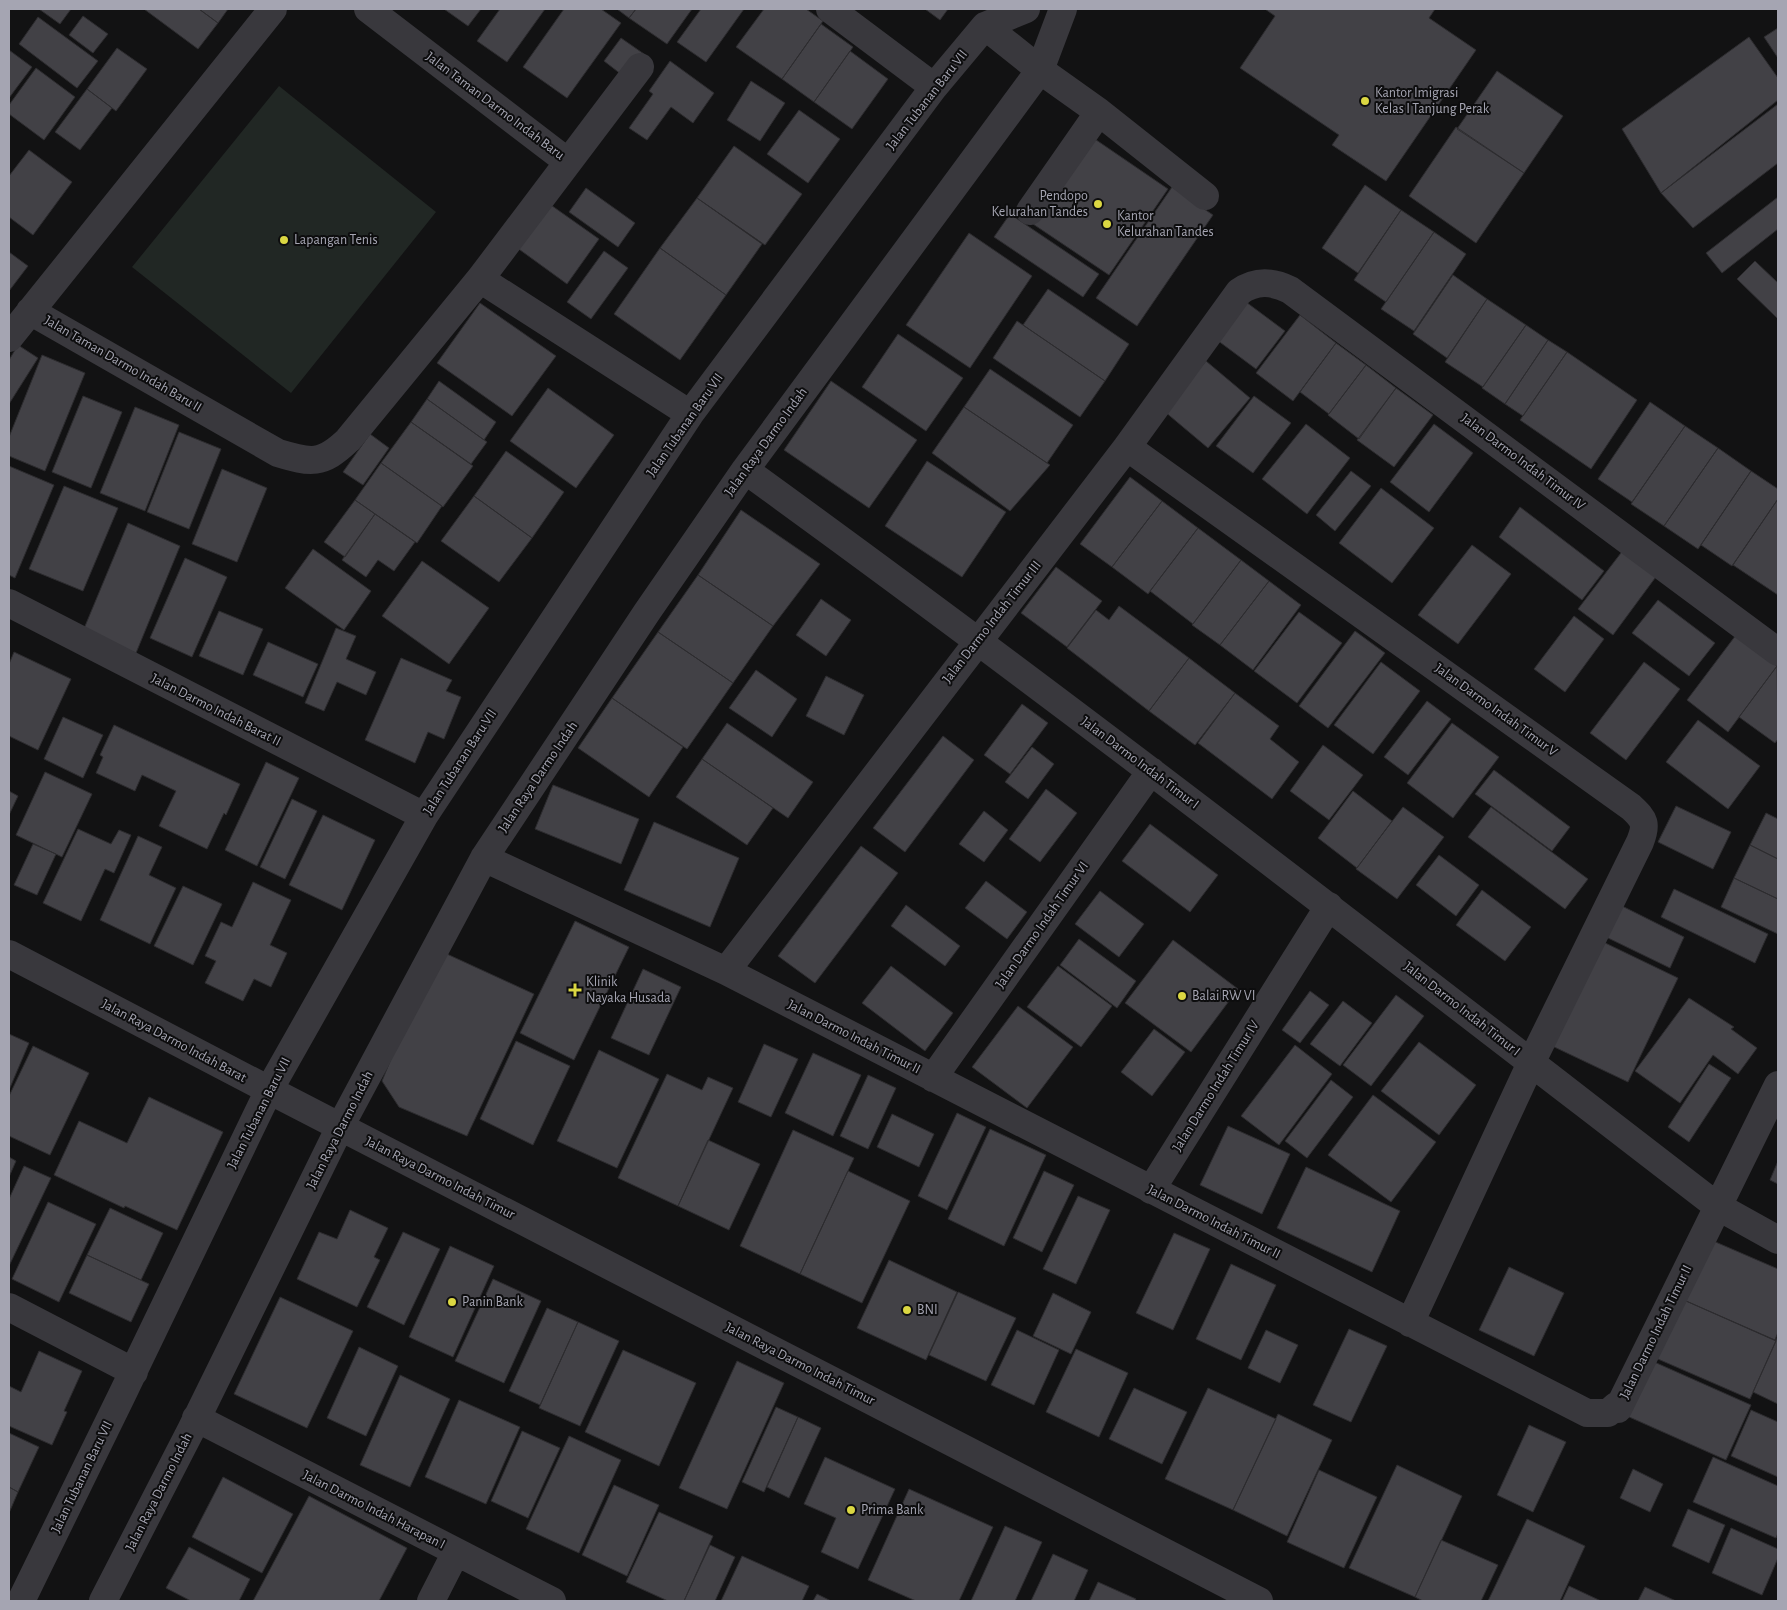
<svg xmlns="http://www.w3.org/2000/svg" width="1787" height="1610" font-family="'Alegreya Sans',sans-serif">
<style>
.green{fill:#212724}
.building{fill:#424146;stroke:#2d2c2f}
.lines{fill:none;stroke-linecap:round;stroke-linejoin:round}
.minor{stroke:#39383d;stroke-width:28}
.poi-dot{fill:#dbd742;stroke:#0d0d0e;stroke-width:2}
.labels{text-anchor:middle;dominant-baseline:central;stroke-width:4;stroke-linejoin:round;paint-order:stroke}
.poi-label{font-size:14px;fill:#a5a5b2;stroke:#0d0d0e;text-anchor:start}
.street-label{font-size:14px;fill:#a5a5b2;stroke:#0d0d0e}
</style>
<rect width="100%" height="100%" fill="#121213"/>
<!-- green -->
<path class="green" d="M279,86L436,212L291,393L132,267Z"/>
<!-- building -->
<path class="building" d="M39,9H71L60,24Z
M144,9H199L218,23L198,49Z
M199,9H228L218,23Z
M444,9H481L468,26Z
M500,9H545L507,62L477,41Z
M564,9H601L621,23L567,98L523,67Z
M617,9H636L629,18Z
M636,9H692L667,44L629,18Z
M701,9H744L706,62L677,42Z
M764,9H806L823,21L782,79L736,47Z
M925,9H948L940,20Z
M1265,9H1435L1429,18L1476,50L1386,181L1332,145L1339,135L1240,68L1275,16Z
M83,16L108,34L93,53L69,35Z
M38,17L98,61L77,88L19,44Z
M821,24L853,47L814,102L782,79Z
M1778,28V58L1764,37Z
M1749,37L1778,78V100L1661,193L1622,129Z
M621,38L644,54L626,78L604,61Z
M117,48L147,69L116,111L87,89Z
M9,50L32,67L9,98Z
M850,51L888,79L852,129L814,102Z
M670,61L714,93L693,123L671,107L647,140L629,128L653,94L649,91Z
M36,68L75,97L44,140L9,114V105Z
M1497,71L1563,116L1524,173L1457,129Z
M751,81L785,103L760,141L727,120Z
M87,89L112,108L80,150L55,132Z
M1778,104V163L1693,228L1661,193Z
M799,110L840,139L808,183L767,154Z
M1456,127L1524,173L1476,243L1409,196Z
M1086,133L1168,189L1109,275L1027,220Z
M734,146L802,194L765,245L697,198Z
M29,150L72,182L33,235L9,217V176Z
M1365,185L1401,210L1358,273L1322,248Z
M1172,187L1213,215L1137,326L1096,298Z
M586,188L635,223L618,247L569,212Z
M1778,197V229L1722,273L1706,253Z
M697,198L762,244L726,295L660,248Z
M548,203L599,239L567,284L516,247Z
M1401,210L1434,232L1386,302L1354,280Z
M1010,214L1099,274L1083,297L994,237Z
M1434,232L1466,254L1414,331L1381,309Z
M969,233L1032,276L970,368L906,325Z
M660,248L726,295L680,360L614,314Z
M604,251L628,268L591,319L567,302Z
M9,252L28,266L9,291Z
M1755,261L1778,283V319L1737,279Z
M1453,275L1487,299L1447,358L1413,334Z
M1048,289L1129,344L1105,381L1023,325Z
M1487,299L1526,325L1483,387L1445,362Z
M1246,302L1285,331L1256,369L1217,340Z
M480,303L556,356L512,416L437,363Z
M1300,315L1336,343L1293,401L1256,373Z
M1017,321L1105,381L1080,417L993,358Z
M1526,325L1548,340L1505,404L1482,388Z
M898,334L963,378L926,431L862,387Z
M1548,340L1567,352L1523,416L1505,404Z
M1336,343L1366,365L1329,414L1300,392Z
M18,345L38,358L9,404V360Z
M1567,352L1637,400L1591,469L1520,420Z
M42,355L85,373L45,471L9,456V437Z
M1206,361L1250,398L1208,448L1164,411Z
M1366,365L1396,388L1359,439L1328,415Z
M990,369L1073,425L1047,463L964,407Z
M439,381L496,422L484,440L427,399Z
M831,381L917,440L869,508L784,450Z
M548,388L614,435L576,488L510,441Z
M1396,388L1433,415L1394,467L1357,440Z
M83,396L122,412L91,488L52,472Z
M1254,396L1291,423L1253,473L1216,446Z
M427,399L487,442L471,464L411,422Z
M1650,402L1685,426L1632,502L1598,479Z
M135,407L179,425L145,511L100,493Z
M964,407L1050,465L1010,511L932,453Z
M411,422L473,466L443,507L381,463Z
M1306,424L1350,458L1307,514L1262,479Z
M1434,424L1473,453L1429,512L1390,482Z
M1685,426L1718,448L1664,526L1631,504Z
M179,432L221,449L189,529L147,512Z
M370,434L389,448L363,485L343,472Z
M1718,448L1751,471L1698,549L1664,526Z
M506,451L564,492L532,538L474,496Z
M927,461L1006,512L962,577L885,526Z
M381,463L442,506L417,543L355,500Z
M9,466L54,485L15,578L9,575Z
M222,469L267,488L237,562L192,544Z
M1351,471L1371,486L1335,531L1316,515Z
M1751,471L1778,489V499L1732,566L1701,545Z
M1130,477L1162,501L1112,567L1080,544Z
M64,486L118,508L83,591L29,569Z
M1381,488L1434,528L1392,583L1339,543Z
M474,496L532,538L499,582L441,541Z
M1778,499V595L1733,565Z
M355,500L375,514L345,557L324,542Z
M1162,501L1198,528L1148,594L1112,567Z
M1520,507L1604,571L1582,600L1499,537Z
M741,510L820,564L773,626L698,575Z
M375,514L415,542L394,571L378,560L366,577L342,560Z
M128,523L180,546L136,653L83,631Z
M1198,528L1241,560L1193,624L1150,591Z
M1472,545L1511,574L1458,644L1418,615Z
M313,549L371,591L344,630L285,588Z
M1624,549L1658,574L1613,635L1578,609Z
M185,558L227,577L192,657L150,638Z
M1241,560L1269,581L1220,645L1192,625Z
M422,561L489,608L449,664L382,616Z
M1056,567L1102,601L1067,647L1021,613Z
M698,575L773,626L733,683L658,632Z
M1269,581L1301,605L1253,670L1220,645Z
M821,599L851,620L826,656L796,635Z
M1658,600L1715,643L1689,676L1632,633Z
M1119,606L1189,658L1149,711L1067,648L1096,610L1109,620Z
M219,611L263,629L243,675L199,656Z
M1299,612L1342,643L1297,703L1254,671Z
M1574,616L1604,639L1565,692L1534,669Z
M336,628L356,636L346,659L376,672L366,695L337,682L324,711L305,703Z
M1355,631L1385,653L1328,728L1299,706Z
M658,632L733,683L687,749L612,698Z
M1736,635L1777,666L1728,732L1687,700Z
M268,642L318,664L303,697L253,675Z
M14,652L71,679L38,750L9,736V664Z
M401,658L452,680L446,691L461,697L444,739L428,732L415,763L365,740Z
M1189,658L1235,693L1195,745L1149,711Z
M1381,662L1420,691L1373,754L1334,725Z
M1644,662L1680,689L1626,760L1590,733Z
M1777,666L1778,739L1775,743L1739,717Z
M756,670L797,699L772,737L729,708Z
M826,676L864,695L844,735L806,716Z
M1235,693L1279,726L1270,739L1299,762L1272,799L1198,743Z
M612,698L683,747L649,797L578,748Z
M1427,701L1451,719L1408,775L1384,757Z
M1022,704L1048,723L1010,774L984,755Z
M63,717L103,735L83,778L44,759Z
M1698,720L1760,766L1728,809L1666,762Z
M727,723L813,782L788,818L702,759Z
M1452,723L1499,757L1453,818L1407,783Z
M114,725L240,784L226,815L224,813L207,849L159,826L176,791L142,775L135,791L96,773L103,757L100,755Z
M943,736L974,760L905,852L873,828Z
M1323,745L1363,775L1329,820L1290,791Z
M1032,747L1054,764L1028,799L1005,782Z
M702,759L773,808L747,845L676,797Z
M266,762L299,778L257,866L225,850Z
M1494,770L1570,827L1552,851L1475,794Z
M45,772L92,794L62,857L16,835Z
M553,785L639,819L621,864L535,829Z
M1046,789L1077,813L1040,862L1009,839Z
M9,791L18,796L9,815Z
M1353,791L1392,821L1357,868L1318,838Z
M292,799L317,811L285,879L260,867Z
M1676,806L1731,832L1713,869L1658,842Z
M1403,807L1444,837L1397,899L1356,869Z
M1491,807L1588,879L1565,909L1468,837Z
M984,811L1008,830L984,862L959,844Z
M1766,813L1778,819V859L1750,845Z
M323,815L375,840L342,910L289,885Z
M654,822L739,858L710,927L624,890Z
M1150,824L1218,875L1190,912L1122,861Z
M78,829L111,844L119,830L131,835L114,873L105,869L81,921L43,903Z
M138,836L162,847L149,875L176,888L150,944L100,920Z
M33,844L56,854L37,895L14,885Z
M1750,845L1778,859V899L1734,878Z
M861,846L898,873L815,983L778,956Z
M1439,855L1479,885L1456,916L1416,885Z
M1734,878L1778,899V934L1721,907Z
M986,881L1027,912L1007,939L965,908Z
M253,882L291,900L270,945L287,953L271,987L254,979L243,1001L205,983L216,961L205,956L221,922L232,927Z
M183,886L222,904L193,965L154,946Z
M1674,889L1768,934L1755,963L1661,917Z
M1482,890L1531,927L1505,961L1456,925Z
M1100,891L1144,924L1119,957L1075,924Z
M906,905L960,946L945,966L891,926Z
M1622,906L1684,937L1670,968L1606,937Z
M575,921L629,947L574,1060L520,1033Z
M1079,939L1136,981L1117,1008L1060,965Z
M1173,940L1238,989L1191,1052L1125,1003Z
M1599,940L1678,978L1628,1082L1548,1044Z
M436,949L534,994L467,1136L399,1107L382,1081Z
M891,966L953,1013L925,1051L862,1003Z
M1058,966L1112,1006L1081,1047L1027,1007Z
M643,969L681,987L649,1055L611,1038Z
M1310,991L1329,1005L1300,1043L1282,1030Z
M1396,995L1424,1016L1371,1086L1343,1065Z
M1689,998L1734,1027L1731,1029L1757,1048L1738,1074L1713,1055L1680,1103L1635,1071Z
M1343,1001L1372,1023L1340,1066L1310,1044Z
M1018,1006L1073,1047L1027,1108L972,1067Z
M1154,1029L1185,1052L1152,1096L1121,1072Z
M9,1034L29,1043L9,1090Z
M516,1041L570,1066L533,1145L480,1119Z
M1419,1042L1476,1085L1439,1135L1381,1091Z
M764,1044L798,1059L771,1117L738,1102Z
M1295,1045L1332,1074L1279,1145L1241,1116Z
M33,1046L89,1073L50,1155L9,1136V1096Z
M599,1050L659,1079L617,1168L557,1141Z
M813,1053L861,1075L833,1136L785,1113Z
M1709,1064L1731,1078L1689,1142L1668,1127Z
M667,1074L702,1090L708,1077L733,1088L678,1206L618,1178Z
M868,1075L896,1088L868,1149L840,1136Z
M1331,1080L1353,1097L1307,1158L1285,1141Z
M1373,1095L1436,1142L1391,1202L1328,1155Z
M149,1097L223,1132L177,1230L125,1206L124,1208L54,1175L79,1121L127,1143Z
M957,1113L986,1127L947,1210L918,1196Z
M892,1114L934,1134L919,1167L877,1147Z
M1228,1126L1290,1154L1262,1214L1200,1185Z
M990,1129L1046,1155L1004,1246L948,1219Z
M793,1130L854,1158L800,1274L740,1246Z
M708,1140L760,1164L729,1230L678,1206Z
M9,1157L16,1161L9,1177Z
M1778,1161V1184L1770,1180Z
M24,1166L51,1178L9,1266V1199Z
M1306,1167L1400,1211L1372,1272L1277,1228Z
M848,1171L910,1201L862,1303L800,1274Z
M1044,1171L1074,1185L1042,1252L1013,1238Z
M1078,1196L1110,1210L1076,1284L1043,1269Z
M48,1202L96,1224L59,1302L12,1279Z
M110,1208L163,1233L141,1280L87,1255Z
M350,1210L388,1228L374,1257L380,1260L357,1307L297,1279L319,1232L337,1239Z
M403,1232L440,1249L404,1325L367,1307Z
M1174,1233L1210,1249L1173,1330L1136,1313Z
M1704,1237L1778,1269V1332L1775,1340L1677,1297Z
M450,1246L494,1266L453,1357L409,1337Z
M87,1255L149,1284L131,1322L69,1293Z
M889,1260L957,1292L926,1360L857,1328Z
M1231,1264L1276,1285L1241,1360L1196,1339Z
M1509,1267L1564,1293L1534,1356L1479,1330Z
M493,1279L541,1301L504,1383L455,1361Z
M958,1292L1016,1318L986,1381L929,1355Z
M1053,1293L1091,1312L1071,1354L1033,1336Z
M280,1297L353,1331L307,1428L234,1394Z
M1677,1297L1776,1341L1750,1399L1651,1356Z
M547,1308L578,1322L540,1405L509,1391Z
M578,1322L619,1341L580,1426L539,1408Z
M1349,1329L1387,1346L1351,1422L1313,1405Z
M1017,1330L1059,1350L1034,1405L991,1385Z
M1266,1330L1298,1345L1280,1383L1248,1368Z
M1778,1336V1404L1753,1392Z
M359,1347L398,1366L366,1436L327,1418Z
M1076,1349L1128,1373L1099,1437L1046,1412Z
M623,1350L696,1383L659,1466L585,1432Z
M39,1351L82,1371L64,1411L67,1412L52,1445L9,1426V1386L21,1392Z
M737,1361L784,1383L727,1509L679,1488Z
M1652,1361L1751,1405L1726,1460L1627,1416Z
M400,1375L450,1399L410,1487L360,1465Z
M1134,1388L1187,1412L1162,1464L1109,1439Z
M1208,1388L1276,1419L1233,1510L1165,1479Z
M459,1400L520,1427L486,1504L425,1477Z
M776,1407L798,1417L764,1492L742,1482Z
M1751,1410L1778,1422V1477L1731,1456Z
M1278,1414L1332,1440L1287,1536L1233,1510Z
M798,1417L821,1428L789,1498L767,1487Z
M1529,1425L1566,1442L1533,1512L1497,1495Z
M522,1431L560,1448L528,1518L491,1501Z
M9,1433L39,1447L18,1492L9,1487Z
M569,1436L621,1460L579,1553L526,1529Z
M825,1457L895,1489L858,1569L821,1552L836,1518L804,1504Z
M1713,1457L1778,1486V1533L1776,1538L1693,1502Z
M1397,1465L1462,1496L1415,1597L1349,1568Z
M1633,1469L1663,1484L1650,1512L1620,1498Z
M1319,1470L1377,1497L1344,1568L1287,1542Z
M223,1477L293,1514L262,1573L192,1537Z
M614,1485L659,1505L627,1576L582,1555Z
M9,1487L18,1492L9,1513Z
M909,1489L993,1527L959,1601H916L868,1580Z
M309,1496L407,1548L379,1601H253Z
M1688,1509L1725,1525L1709,1563L1672,1546Z
M659,1512L713,1536L684,1601H668L626,1582Z
M1527,1519L1585,1546L1560,1601H1488Z
M1005,1526L1042,1542L1015,1601H971Z
M1731,1528L1778,1549V1558L1762,1595L1712,1573Z
M1441,1540L1498,1565L1481,1601H1423L1415,1597Z
M710,1545L735,1557L715,1601H684Z
M189,1547L250,1579L239,1601H191L166,1588Z
M1053,1554L1088,1570L1074,1601H1031Z
M742,1556L809,1586L802,1601H721Z
M1098,1582L1136,1599L1135,1601H1089Z
M1569,1586L1601,1601H1562Z
M1645,1587L1676,1601H1638Z
M817,1594L831,1601H813Z"/>
<g class="lines">
<!-- minor -->
<path class="minor" d="M368,9L568,162
M830,9L934,87
M985,26L1040,70L1099,112L1205,196
M1030,211L1099,112
M480,279L690,414
M30,311L278,453C311,463 322,465 348,440L480,279L640,67
M9,338L273,9
M1127,447L1631,807C1645,820 1647,824 1640,842L1531,1063L1410,1323
M745,470C1074,708 1395,958 1717,1206L1778,1240
M9,603L424,816
M484,858L726,971L1587,1413H1608L1616,1406L1618,1409L1778,1085
M9,954L269,1090L1259,1601
M726,971L1127,447L1239,292C1256,280 1272,281 1290,290L1778,652
M933,1078L1151,771
M1151,1190L1329,906
M9,1307L134,1372
M196,1418L552,1601
M21,1601L121,1397L269,1090L424,816L690,414L934,87L985,26L1026,9
M103,1601L191,1430L340,1127L484,858L647,612L745,470L1040,70L1063,9
M431,1601L456,1552"/>
</g>
<!-- markers -->
<g class="poi-dot">
<circle cx="1365" cy="101" r="5"/>
<circle cx="1098" cy="204" r="5"/>
<circle cx="1107" cy="224" r="5"/>
<circle cx="284" cy="240" r="5"/>
<path d="M572.5 982.5h5v5h5v5h-5v5h-5v-5h-5v-5h5z"/>
<circle cx="1182" cy="996" r="5"/>
<circle cx="452" cy="1302" r="5"/>
<circle cx="907" cy="1310" r="5"/>
<circle cx="851" cy="1510" r="5"/>
</g>
<g class="labels">
<!-- poi labels -->
<g class="poi-label">
<text x="1375" y="93">Kantor Imigrasi<tspan x="1375" dy="16">Kelas I Tanjung Perak</tspan></text>
<text x="1088" y="196" text-anchor="end">Pendopo<tspan x="1088" dy="16">Kelurahan Tandes</tspan></text>
<text x="1117" y="216">Kantor<tspan x="1117" dy="16">Kelurahan Tandes</tspan></text>
<text x="294" y="240">Lapangan Tenis</text>
<text x="586" y="982">Klinik<tspan x="586" dy="16">Nayaka Husada</tspan></text>
<text x="1192" y="996">Balai RW VI</text>
<text x="462" y="1302">Panin Bank</text>
<text x="917" y="1310">BNI</text>
<text x="861" y="1510">Prima Bank</text>
</g>
<!-- street labels -->
<g class="street-label">
<text transform="translate(927 100) rotate(-52)">Jalan Tubanan Baru VII</text>
<text transform="translate(495 106) rotate(37)">Jalan Taman Darmo Indah Baru</text>
<text transform="translate(123 364) rotate(30)">Jalan Taman Darmo Indah Baru II</text>
<text transform="translate(685 425) rotate(-55)">Jalan Tubanan Baru VII</text>
<text transform="translate(766 442) rotate(-54)">Jalan Raya Darmo Indah</text>
<text transform="translate(1523 462) rotate(37)">Jalan Darmo Indah Timur IV</text>
<text transform="translate(992 622) rotate(-52)">Jalan Darmo Indah Timur III</text>
<text transform="translate(216 710) rotate(27)">Jalan Darmo Indah Barat II</text>
<text transform="translate(1496 710) rotate(36)">Jalan Darmo Indah Timur V</text>
<text transform="translate(460 762) rotate(-57)">Jalan Tubanan Baru VII</text>
<text transform="translate(1140 763) rotate(37)">Jalan Darmo Indah Timur I</text>
<text transform="translate(538 777) rotate(-56)">Jalan Raya Darmo Indah</text>
<text transform="translate(1042 925) rotate(-55)">Jalan Darmo Indah Timur VI</text>
<text transform="translate(1462 1009) rotate(38)">Jalan Darmo Indah Timur I</text>
<text transform="translate(854 1037) rotate(27)">Jalan Darmo Indah Timur II</text>
<text transform="translate(174 1041) rotate(28)">Jalan Raya Darmo Indah Barat</text>
<text transform="translate(1216 1086) rotate(-58)">Jalan Darmo Indah Timur IV</text>
<text transform="translate(259 1113) rotate(-63)">Jalan Tubanan Baru VII</text>
<text transform="translate(340 1130) rotate(-63)">Jalan Raya Darmo Indah</text>
<text transform="translate(440 1178) rotate(27)">Jalan Raya Darmo Indah Timur</text>
<text transform="translate(1214 1222) rotate(27)">Jalan Darmo Indah Timur II</text>
<text transform="translate(1656 1332) rotate(-64)">Jalan Darmo Indah Timur II</text>
<text transform="translate(800 1364) rotate(27)">Jalan Raya Darmo Indah Timur</text>
<text transform="translate(82 1477) rotate(-64)">Jalan Tubanan Baru VII</text>
<text transform="translate(159 1492) rotate(-63)">Jalan Raya Darmo Indah</text>
<text transform="translate(374 1510) rotate(27)">Jalan Darmo Indah Harapan I</text>
</g>
</g>
<!-- border -->
<rect width="1787" height="1610" fill="none" stroke="#a5a5b2" stroke-width="20"/>
</svg>
